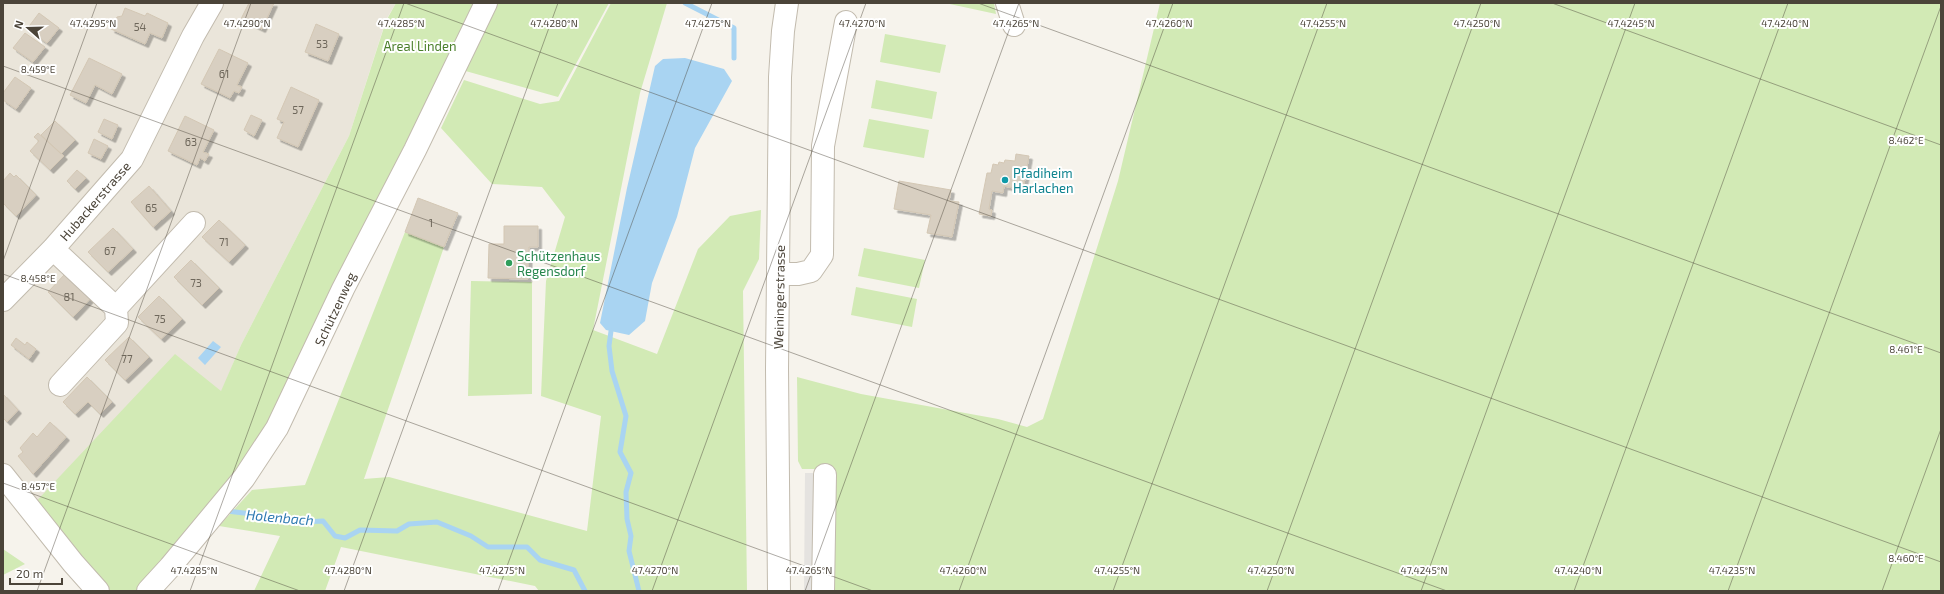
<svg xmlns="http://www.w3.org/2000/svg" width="1944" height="594" font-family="'Exo 2',sans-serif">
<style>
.residential{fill:#eae5da}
.green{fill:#d2eab5}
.parking{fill:#e5e3e0}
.water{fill:#a9d4f2}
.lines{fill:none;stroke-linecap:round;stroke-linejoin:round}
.stream{stroke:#a9d4f2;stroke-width:5}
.building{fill:#d8cfc1;stroke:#d3c7b4;filter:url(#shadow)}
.minor-casing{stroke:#c2bbae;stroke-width:24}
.minor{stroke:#fff;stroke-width:22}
.ticks{fill:none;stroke:#4b4439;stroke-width:1;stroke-opacity:0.45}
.culture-dot{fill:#0f9aa8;stroke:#fff;stroke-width:1.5}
.leisure-dot{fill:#2e9e5b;stroke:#fff;stroke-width:1.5}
.labels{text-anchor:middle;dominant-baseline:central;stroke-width:4;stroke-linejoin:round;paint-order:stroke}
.number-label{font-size:11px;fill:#6e675b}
.park-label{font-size:13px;fill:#4a7f2a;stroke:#fff}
.culture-label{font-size:13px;fill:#0d838f;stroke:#fff;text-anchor:start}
.street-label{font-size:13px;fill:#4b4439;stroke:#fff}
.leisure-label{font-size:13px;fill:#27864d;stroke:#fff;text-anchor:start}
.water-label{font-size:14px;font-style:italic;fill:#2e7ab2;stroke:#fff}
.ticks-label{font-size:10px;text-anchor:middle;fill:#4b4439;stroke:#fff;stroke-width:4;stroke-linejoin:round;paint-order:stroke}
</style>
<defs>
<filter id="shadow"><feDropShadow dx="3.5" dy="3.5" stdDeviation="0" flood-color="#0004"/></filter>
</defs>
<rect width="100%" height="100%" fill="#f6f3ec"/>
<!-- residential -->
<path class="residential" d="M3,3H396L386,20L349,136L241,345L221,392L29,509L3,475Z"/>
<!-- green -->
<path class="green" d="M396,3H483L299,376L287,370L302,379L263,451L148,591H98L29,509L175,354L221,391L241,345L349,136L386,21Z
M494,3H609L558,97L462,70Z
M611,3H667L640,93L593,330L657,354L698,249L730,216L761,210L759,259L743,291L747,591H539L535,586L341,547L325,591H254L280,536L219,526L252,490L305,485L405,232L444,247L364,479L389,477L587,531L601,416L541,396L546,281L565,217L542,187L492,184L441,128L464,80L540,104L559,101Z
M944,3H994L996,14L945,3Z
M1160,3H1941V591H833L821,469H802L798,461L797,377L861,394L998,419L1027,427L1043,419L1118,181Z
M885,34L946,45L940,73L880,62Z
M876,80L937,92L932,119L871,108Z
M869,119L929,130L924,158L863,147Z
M864,248L925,260L919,288L858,276Z
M471,281L532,282V394L468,396Z
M856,287L917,299L912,327L851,315Z
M3,549L25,564L3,575Z"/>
<!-- parking -->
<path class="parking" d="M805,473H832L833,591H804Z"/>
<!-- water -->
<path class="water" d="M685,58L724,69L732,81L695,148L677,217L652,283L645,321L629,335L606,330L600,323L627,188L655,66L663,59Z
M213,341L221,347L205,365L198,358Z"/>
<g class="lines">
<!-- stream -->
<path class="stream" d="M685,3L734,28V58
M611,331L609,346L612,371L626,416L620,452L631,473L626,492L627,519L631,536L629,551L639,591
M227,511L252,514L272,518L285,517L304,522L323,521L335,536L345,538L360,530L397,531L409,524L437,522L471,536L488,547H527L540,560L574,570L585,591"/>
</g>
<!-- building -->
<path class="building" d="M249,3H274L262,29L241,19Z
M125,8L145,16L147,13L168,23L162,38L150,33L145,44L111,29L117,17L122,16Z
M39,13L59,28L47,43L27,29Z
M316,24L339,34L328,61L305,52Z
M25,33L45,47L33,62L13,48Z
M219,49L248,63L237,85L242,87L239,93L234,91L230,98L201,84Z
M89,58L122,74L112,94L95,85L86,103L70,95Z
M15,77L31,88L16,109L3,100V93Z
M291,87L319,100L298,147L277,138L284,122L277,119Z
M251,115L262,120L254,136L244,130Z
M185,116L214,130L203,152L209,154L205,161L200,158L197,165L168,151Z
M104,119L118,125L112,139L98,132Z
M55,121L75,140L61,154L41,135Z
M38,133L64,156L50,170L30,151L39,141L34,137Z
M94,139L108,146L101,159L88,153Z
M1016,154L1029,156L1023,190L1004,186L1003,193L992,191L989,209L992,210L991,216L979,214L987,173H991L993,164L998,165L999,162L1004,163L1005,160L1015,161Z
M77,170L86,178L75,189L67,181Z
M10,173L14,177L16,175L36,195L16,216L3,203V181Z
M899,181L951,190L949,201L959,202L952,237L927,233L931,215L894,209Z
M149,186L171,211L153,227L131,202Z
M418,198L458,213L444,247L405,232Z
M219,220L245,245L229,262L202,237Z
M504,226H538V247H529L528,279L488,278L489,244H504Z
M113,228L133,249L108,272L88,252Z
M191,260L219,288L202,305L174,277Z
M65,274L90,299L73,317L48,292Z
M159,296L182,319L161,339L138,317Z
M129,337L149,357L125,380L105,360Z
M16,338L25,345L27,342L36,349L29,359L11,345Z
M87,377L112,402L100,414L88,402L75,414L63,402Z
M3,394L18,410L7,422L3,418Z
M50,422L66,437L33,474L18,456L23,452L20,448L33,433L37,437Z"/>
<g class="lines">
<!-- minor casing -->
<g class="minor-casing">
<path id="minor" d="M1007,3L1014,25
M53,249L116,308L194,223
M779,274H798L811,271L822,255L823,146L846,22
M3,300L53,249L132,159L193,36L212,3
M60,385L117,323L116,308
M3,475L73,563L98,591
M148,591L170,567L244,478L277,428L343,289L415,150L486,3
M779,591L777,369L780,77L783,31L787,3
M823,591L825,475"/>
</g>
<!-- minor -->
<use href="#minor" class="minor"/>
</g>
<!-- ticks -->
<path class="ticks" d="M405,3L1941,562M978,3L1941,353M1552,3L1941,145M3,66L1447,591M3,261L97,3M3,274L873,591M3,483L300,591M37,591L251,3M190,591L404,3M344,591L558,3M498,591L712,3M652,591L866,3M805,591L1019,3M959,591L1173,3M1113,591L1327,3M1267,591L1481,3M1421,591L1635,3M1574,591L1788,3M1728,591L1941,6M1882,591L1941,429"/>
<!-- markers -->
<circle class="culture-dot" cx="1005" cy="180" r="4"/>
<circle class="leisure-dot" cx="509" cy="263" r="4"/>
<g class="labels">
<!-- number labels -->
<g class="number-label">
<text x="140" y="26">54</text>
<text x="322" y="43">53</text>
<text x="224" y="73">61</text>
<text x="298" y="109">57</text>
<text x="191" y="141">63</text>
<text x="151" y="207">65</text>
<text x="431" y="222">1</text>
<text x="224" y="241">71</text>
<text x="110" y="250">67</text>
<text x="196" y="282">73</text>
<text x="69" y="296">81</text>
<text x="160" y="318">75</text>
<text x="127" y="358">77</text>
</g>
<!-- park labels -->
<g class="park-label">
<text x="420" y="46">Areal Linden</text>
</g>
<!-- culture labels -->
<g class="culture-label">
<text x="1013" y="173">Pfadiheim<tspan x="1013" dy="15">Harlachen</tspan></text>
</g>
<!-- street labels -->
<g class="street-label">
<text transform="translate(95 201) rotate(-49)">Hubackerstrasse</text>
<text transform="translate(779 297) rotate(-89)">Weiningerstrasse</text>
<text transform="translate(335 309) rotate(-65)">Schützenweg</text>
</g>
<!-- leisure labels -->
<g class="leisure-label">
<text x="517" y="256">Schützenhaus<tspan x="517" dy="15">Regensdorf</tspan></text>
</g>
<!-- water labels -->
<g class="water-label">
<text transform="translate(280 517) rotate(5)">Holenbach</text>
</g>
</g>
<g class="ticks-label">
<text x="93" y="27">47.4295°N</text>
<text x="247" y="27">47.4290°N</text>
<text x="401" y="27">47.4285°N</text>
<text x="554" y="27">47.4280°N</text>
<text x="708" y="27">47.4275°N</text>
<text x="862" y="27">47.4270°N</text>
<text x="1016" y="27">47.4265°N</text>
<text x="1169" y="27">47.4260°N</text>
<text x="1323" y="27">47.4255°N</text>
<text x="1477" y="27">47.4250°N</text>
<text x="1631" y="27">47.4245°N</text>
<text x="1785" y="27">47.4240°N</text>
<text x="38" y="73">8.459°E</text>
<text x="1906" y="144">8.462°E</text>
<text x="38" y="282">8.458°E</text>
<text x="1906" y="353">8.461°E</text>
<text x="38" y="490">8.457°E</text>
<text x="1906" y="562">8.460°E</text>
<text x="194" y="574">47.4285°N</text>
<text x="348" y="574">47.4280°N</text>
<text x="502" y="574">47.4275°N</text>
<text x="655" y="574">47.4270°N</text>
<text x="809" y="574">47.4265°N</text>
<text x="963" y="574">47.4260°N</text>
<text x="1117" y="574">47.4255°N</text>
<text x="1271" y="574">47.4250°N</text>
<text x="1424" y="574">47.4245°N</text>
<text x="1578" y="574">47.4240°N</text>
<text x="1732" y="574">47.4235°N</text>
</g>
<!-- border -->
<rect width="1944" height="594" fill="none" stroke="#4b4439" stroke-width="8"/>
<!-- north arrow -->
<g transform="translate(28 28) rotate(290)" stroke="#ffffff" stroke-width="3" paint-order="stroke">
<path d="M0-3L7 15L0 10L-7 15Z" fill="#4b4439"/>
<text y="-6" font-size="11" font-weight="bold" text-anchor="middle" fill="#4b4439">N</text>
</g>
<!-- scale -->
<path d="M10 578v6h52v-6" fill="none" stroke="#4b4439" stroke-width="2"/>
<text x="16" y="578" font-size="12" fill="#4b4439" stroke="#ffffff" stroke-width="3" paint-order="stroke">20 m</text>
</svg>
